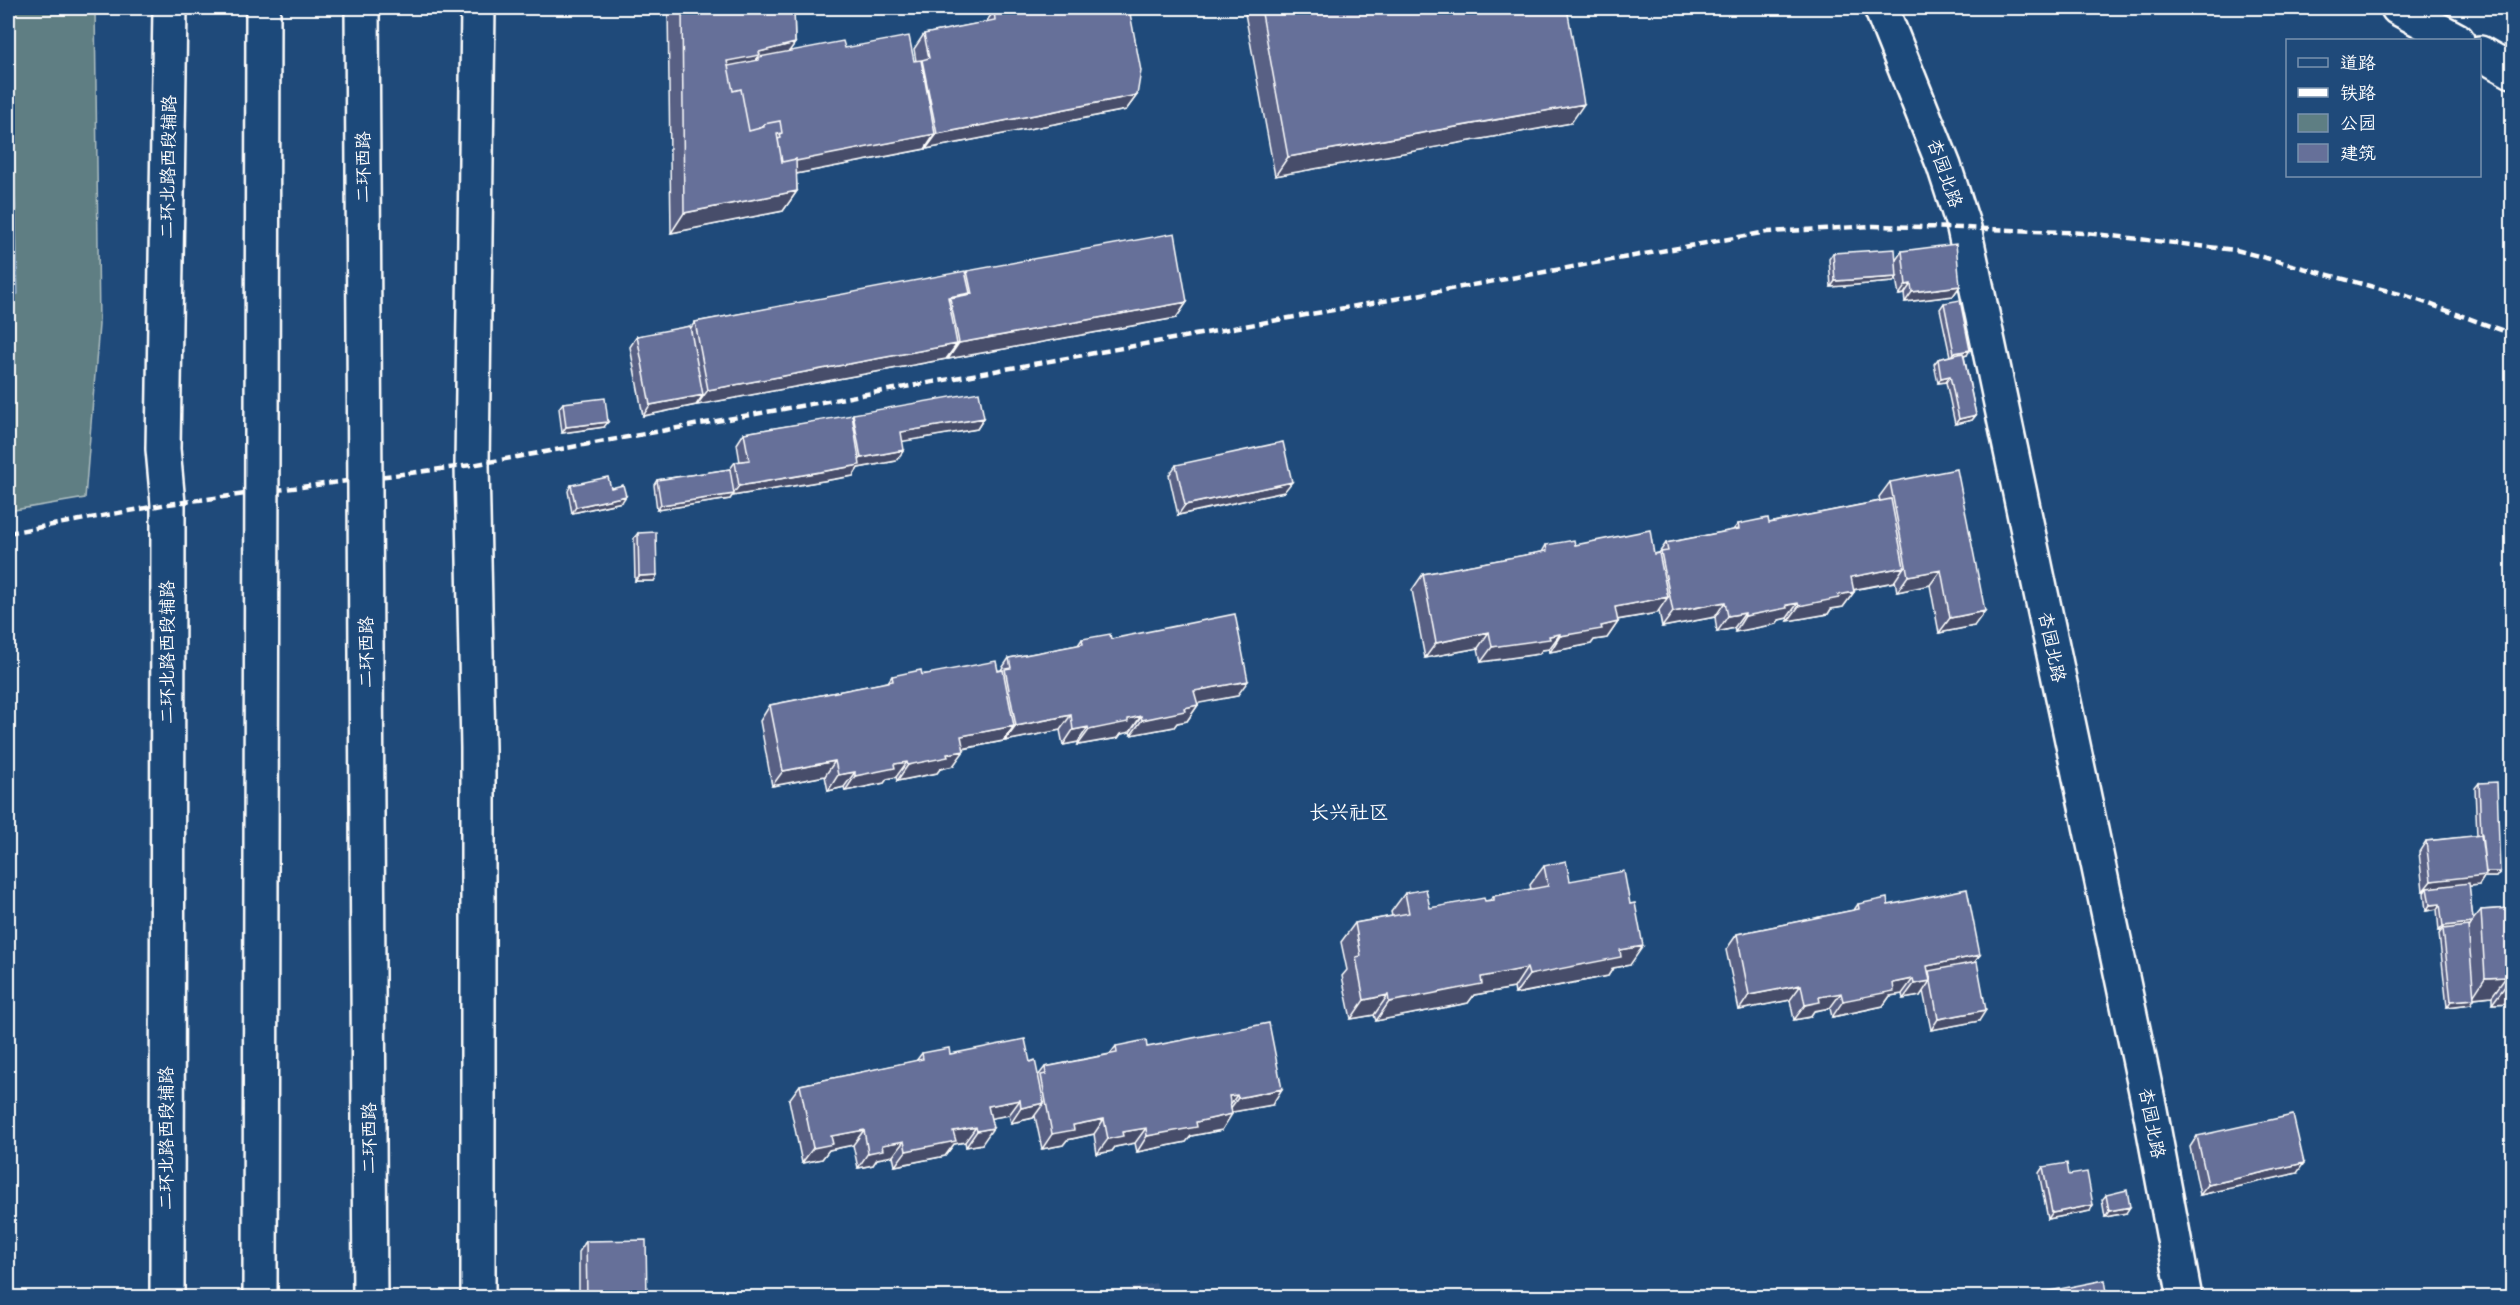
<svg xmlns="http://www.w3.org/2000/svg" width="2520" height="1305" font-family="Sriracha,'LXGW WenKai TC',sans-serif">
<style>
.built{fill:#345583}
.green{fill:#5e7e83;stroke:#aebec1;stroke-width:1.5}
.water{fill:#517aa6;stroke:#97afca;stroke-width:1.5}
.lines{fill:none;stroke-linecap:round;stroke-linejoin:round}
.minor-casing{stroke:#fff;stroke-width:38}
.secondary-casing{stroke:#fff;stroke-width:38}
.minor{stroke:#1f4a7a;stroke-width:33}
.secondary{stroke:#1f4a7a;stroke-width:33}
.rail{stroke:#fff;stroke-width:4.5;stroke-dasharray:9 4.5;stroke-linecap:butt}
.trunk-bridge-casing{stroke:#fff;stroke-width:38;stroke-linecap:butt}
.trunk-bridge{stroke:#1f4a7a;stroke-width:33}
.wall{fill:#586084;stroke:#fff;stroke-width:1.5}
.shaded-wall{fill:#474e6b;stroke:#fff;stroke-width:1.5}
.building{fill:#667099;stroke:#fff;stroke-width:1.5}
.labels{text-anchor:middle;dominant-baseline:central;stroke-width:4.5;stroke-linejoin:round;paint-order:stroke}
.street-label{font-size:18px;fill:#fff;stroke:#1f4a7a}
.neighbourhood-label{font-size:20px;fill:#fff;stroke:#1f4a7a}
</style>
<rect width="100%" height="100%" fill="#1f4a7a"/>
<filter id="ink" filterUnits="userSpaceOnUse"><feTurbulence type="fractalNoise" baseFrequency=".0167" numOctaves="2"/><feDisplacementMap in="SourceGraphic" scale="12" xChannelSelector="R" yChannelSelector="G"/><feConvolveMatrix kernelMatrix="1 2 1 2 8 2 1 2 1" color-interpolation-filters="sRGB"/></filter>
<g filter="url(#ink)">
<!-- built -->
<path class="built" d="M1156,1283L1159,1297H1084Z"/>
<!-- green -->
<path class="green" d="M8,8H95L99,325L85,498L8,511Z"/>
<!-- water -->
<path class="water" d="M8,8H10L18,294L8,296Z"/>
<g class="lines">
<!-- minor casing -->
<g class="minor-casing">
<path id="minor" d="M1881,8L1944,166L1964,228L2150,1110L2185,1298
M2398,8L2457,40
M2480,53L2512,71"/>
</g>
<!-- secondary casing -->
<g class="secondary-casing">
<path id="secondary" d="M167,1298L168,504L163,449L170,8
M478,1298V748L472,465L478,8"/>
</g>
<!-- minor -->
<use href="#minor" class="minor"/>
<!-- secondary -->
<use href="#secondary" class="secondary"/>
<!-- rail -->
<path class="rail" d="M8,533L168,504L472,465L1767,232L1874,226L1964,228L2085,233L2236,250L2407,296L2512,334"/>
<!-- trunk-bridge casing -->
<g class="trunk-bridge-casing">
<path id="trunk-bridge" d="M362,8L370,1298
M260,1298L263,8"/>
</g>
<!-- trunk-bridge -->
<use href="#trunk-bridge" class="trunk-bridge"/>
</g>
<!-- wall -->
<path class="wall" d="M668,8H794L795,43L789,51L845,48L914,61H916L914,49L924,34L986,22L994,11H1046L1137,95L1126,110L926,149V147L925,149L796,174L797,191L783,211L671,233Z
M1244,8H1567L1571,123L1275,176Z
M1902,251L1960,286L1953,296L1905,302L1904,294L1899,295L1896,278L1893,282L1831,287L1829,259L1833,253L1896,260Z
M967,271L1187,302L1176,318L948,359V357L946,359L697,405V404L696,405L643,416L630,347L637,336L690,329L695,322L966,273Z
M1944,303L1967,355L1964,356L1976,415L1972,420L1955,424L1946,382L1938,383L1934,364L1938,359L1950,356L1940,309Z
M563,403L604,427L562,433L559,408Z
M853,414L984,418L977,429L902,441L896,461L858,468L853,476L732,496L730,499L657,510L654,485L657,480L730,469L735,462H740L737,444L744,433L852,416Z
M1176,465L1284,492L1178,515L1169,475Z
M1890,482L1974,626L1939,633L1930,585L1897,592L1895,580L1894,582L1854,590V592L1843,607L1831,609L1828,614L1788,621L1787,618L1779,620L1776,624L1735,632L1734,628L1717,632L1715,617L1662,627L1659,611L1657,613L1617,620L1618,622L1607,638L1594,640L1591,644L1550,652L1549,649L1542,650L1539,654L1481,662L1478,648L1425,658L1412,590L1423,574L1542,552L1546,545H1575L1654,554L1659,553L1666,543L1733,530L1738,524L1769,523L1880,501L1879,497Z
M571,485L611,488L622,502L572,513L568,491Z
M638,533L657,575L654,581H635L634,538Z
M1082,639H1111L1237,696L1197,703L1198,705L1187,721L1177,723L1174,727L1131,735L1130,732L1121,734L1118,738L1078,745V742L1063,745L1060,730L1005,741V739L1003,741L964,749L953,766L940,769L937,773L897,781L896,777L887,779L884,783L845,791L844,787L828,791L825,776L772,786L760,721L770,705L888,682L892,676L1001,670L1009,658L1078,645Z
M2479,783L2500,872L2496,877H2484L2479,885L2469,886L2473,920L2481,910L2512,908V1003L2492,1004V996L2474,998L2471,1004L2447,1007L2439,934L2441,931H2439L2437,909L2426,911L2424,893L2425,891H2423L2419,852L2426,841L2477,836L2475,788Z
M1544,866L1570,881L1630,965L1613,968L1608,976L1515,994L1514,988L1474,995L1468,1003L1376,1021L1374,1015L1351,1019L1342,976L1347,970L1341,942L1355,923L1392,916L1391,912L1405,893L1430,908L1485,901L1490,900L1494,896L1531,889L1530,885Z
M1858,904L1888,905L1975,962L1979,1021L1931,1030L1923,991L1920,996L1903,999L1902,994L1890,996L1883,1006L1832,1017L1830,1008L1814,1011L1810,1017L1794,1020L1790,1000L1739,1010L1726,950L1737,934L1854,910Z
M1116,1046L1147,1047L1272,1105L1232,1112L1222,1130L1191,1136L1186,1142L1137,1152L1135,1143L1115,1147L1112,1151L1097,1154L1094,1134L1067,1140L1063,1145L1042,1149L1035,1116L1033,1118L1011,1123L1009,1115L991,1118L982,1144L966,1147L965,1142L954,1144L945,1156L895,1166L893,1156L877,1159L873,1165L858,1168L853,1145L829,1150L822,1159L802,1163L789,1100L800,1085L916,1061L922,1053L950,1054L1030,1062L1038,1076L1045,1067L1110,1054Z
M2197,1136L2297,1173L2200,1195L2190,1147Z
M2043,1167L2069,1175L2090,1211L2048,1219L2039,1173Z
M2106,1195L2126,1213L2105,1217L2102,1200Z
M586,1241L647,1298H579V1252Z"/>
<!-- shaded-wall -->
<path class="shaded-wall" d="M795,43L781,63L759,60L758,57L746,74L729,78L727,61L759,52Z
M1137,95L1126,110L926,149L937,134Z
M1584,104L1571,123L1275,176L1288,157Z
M935,134L925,149L770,179L781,163Z
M797,191L783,211L671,233L684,213Z
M1897,277L1893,282L1831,287L1835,281Z
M1911,284L1904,294L1899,295L1906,285Z
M1960,286L1953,296L1905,302L1912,292Z
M970,293L959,309L950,298L941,312L948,297Z
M1187,302L1176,318L948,359L959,343Z
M957,344L946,359L697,405L708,390Z
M1970,350L1967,355L1951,359L1954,353Z
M1950,376L1946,382L1938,383L1941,378Z
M703,395L696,405L643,416L650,405Z
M1976,415L1972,420L1955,424L1959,419Z
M984,418L977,429L893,443L901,432Z
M608,422L604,427L562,433L566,427Z
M904,450L896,461L858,468L853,476L732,496L730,499L657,510L661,505L733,494L739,486L855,466L861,458Z
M1292,482L1284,492L1178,515L1185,505Z
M626,496L622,502L572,513L576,507Z
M1904,567L1894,582L1841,592L1851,577Z
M1941,570L1930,585L1897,592L1908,576Z
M657,575L654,581H635L639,576Z
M1854,592L1843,607L1831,609L1828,614L1788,621L1799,606L1838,595Z
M1668,597L1657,613L1604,622L1615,607Z
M1725,602L1715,617L1662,627L1673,612Z
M1798,603L1787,618L1779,620L1776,624L1735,632L1745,616Z
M1985,611L1974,626L1939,633L1950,618Z
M1745,613L1734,628L1717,632L1728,616Z
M1618,622L1607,638L1594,640L1591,644L1550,652L1560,636L1601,626Z
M1489,632L1478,648L1425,658L1436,643Z
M1560,634L1549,649L1542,650L1539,654L1481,662L1492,647Z
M1248,681L1237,696L1184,706L1194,691Z
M1198,705L1187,721L1177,723L1174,727L1131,735L1142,720L1184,708Z
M1071,715L1060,730L1005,741L1016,726Z
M1141,716L1130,732L1121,734L1118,738L1078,745L1089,730L1128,719Z
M1014,726L1003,741L951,751L961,736Z
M1088,727L1078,742L1063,745L1073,730Z
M964,751L953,766L940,769L937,773L897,781L908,765L947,754Z
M835,761L825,776L772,786L783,771Z
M907,762L896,777L887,779L884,783L845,791L855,776L894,764Z
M855,772L844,787L828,791L838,775Z
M2483,872H2500L2496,877H2484L2479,885L2428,891L2427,888L2425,891H2423L2431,881Z
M2440,904L2437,909L2426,911L2430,905Z
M2471,923L2468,928L2443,929L2441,931H2439L2443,926Z
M1643,946L1630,965L1613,968L1608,976L1515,994L1529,975L1620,950Z
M1980,955L1969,970L1923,980L1927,966Z
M1527,968L1514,988L1474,995L1468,1003L1376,1021L1389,1002L1481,977Z
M2506,977L2492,996L2472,998L2485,978Z
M1913,979L1902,994L1890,996L1883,1006L1832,1017L1843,1001L1893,983Z
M1930,981L1920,996L1903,999L1914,984Z
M2512,984V1003L2492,1004L2506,985Z
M1801,985L1790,1000L1739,1010L1749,995Z
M1841,993L1830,1008L1814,1011L1810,1017L1794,1020L1805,1005L1819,997Z
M1388,995L1374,1015L1351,1019L1364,1000Z
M2474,999L2471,1004L2447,1007L2451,1001Z
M1986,1010L1979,1021L1931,1030L1938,1019Z
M1282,1089L1272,1105L1227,1113L1238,1098Z
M1237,1095L1226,1110L1229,1096Z
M1020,1100L1009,1115L977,1121L988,1106Z
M1044,1103L1033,1118L1011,1123L1021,1108Z
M1232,1114L1222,1130L1191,1136L1186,1142L1137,1152L1147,1136L1196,1122Z
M1104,1119L1094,1134L1067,1140L1063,1145L1042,1149L1052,1134L1073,1125Z
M976,1127L965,1142L954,1144L945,1156L895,1166L906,1151L953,1131Z
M993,1128L982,1144L966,1147L977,1131Z
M1146,1128L1135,1143L1115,1147L1112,1151L1097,1154L1108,1139L1122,1132Z
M864,1130L853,1145L829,1150L822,1159L802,1163L813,1148L831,1136Z
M904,1141L893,1156L877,1159L873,1165L858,1168L868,1153L882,1145Z
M2304,1163L2297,1173L2200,1195L2208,1185Z
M2093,1205L2090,1211L2048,1219L2052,1213Z
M2130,1207L2126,1213L2105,1217L2109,1211Z"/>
<!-- building -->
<path class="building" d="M682,8H794L795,43L759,52L760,55L727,61L733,91L741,89L749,131L764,127V124L780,121L782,133L777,134L782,162L796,159L797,191L684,213Z
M1012,8H1045L1046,11L1063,8H1129L1141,71L1137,95L937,134L922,60L929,58L924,34L995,20L994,11Z
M1261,8H1567L1584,104L1288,157Z
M909,36L914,61L921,60L935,134L796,161V159L782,162L778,139L781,138L780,135L782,133L780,121L764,124L762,126L759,127L760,128L749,131L741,89L733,91L728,66L759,60V57L843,41L845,48Z
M1175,233L1187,302L959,343L950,298L972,294L967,271Z
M1956,244L1960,286L1912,292L1911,284L1906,285L1902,251Z
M1895,249L1897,277L1835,281L1833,253Z
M965,271L970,293L948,297L957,344L708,390L695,322Z
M1960,300L1970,350L1954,353L1944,303Z
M690,326L703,395L650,405L637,336Z
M1963,353L1976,415L1959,419L1950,376L1941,378L1938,359Z
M979,392L984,418L901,432L904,450L861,458L853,414Z
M605,398L608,422L566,427L563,403Z
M852,415L860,465L739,486L735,462L749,460L744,433Z
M1283,442L1292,482L1185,505L1176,465Z
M730,469L734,494L661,505L657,480Z
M1957,469L1985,611L1950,618L1941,570L1908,576L1890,482Z
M608,477L611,488L623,485L626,496L576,507L571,485Z
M1891,499L1904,567L1851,577L1854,592L1838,595L1839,598L1799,606L1798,603L1786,605L1787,608L1745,616V613L1728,616L1725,602L1673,612L1661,552L1668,551L1666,543L1739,529L1738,524L1768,518L1769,523Z
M1650,530L1654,554L1659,553L1668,597L1615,607L1618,622L1601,626L1602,629L1560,636V634L1549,636L1550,639L1492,647L1489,632L1436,643L1423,574L1547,551L1546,545L1574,540L1575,545Z
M656,532L657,575L639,576L638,533Z
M1235,614L1248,681L1194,691L1198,705L1184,708L1185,711L1142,720L1141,716L1128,719V722L1089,730L1088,727L1073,730L1071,715L1016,726L1005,669L1011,668L1009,658L1083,644L1082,639L1110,634L1111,639Z
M996,661L998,671L1003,670L1014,726L961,736L964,751L947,754L948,757L908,765L907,762L894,764L895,768L855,776V772L838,775L835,761L783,771L770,705L893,681L892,676L921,670L922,675Z
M2497,782L2500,872H2486L2481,835L2479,783Z
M2482,835L2486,875L2431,881L2426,841Z
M1566,861L1570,881L1624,871L1630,904L1635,903L1643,946L1620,950L1621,957L1529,975L1527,968L1481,977L1482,984L1389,1002L1388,995L1364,1000L1356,957L1361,956L1355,923L1409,913L1405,893L1426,889L1430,908L1484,898L1485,901L1494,900V896L1548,886L1544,866Z
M2469,883L2473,920L2471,923L2443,926L2440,904L2430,905L2427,888Z
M1967,889L1980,955L1927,966L1930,981L1914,984L1913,979L1893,983L1894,991L1843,1001L1841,993L1819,997L1820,1002L1805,1005L1801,985L1749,995L1737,934L1859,909L1858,904L1887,898L1888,905Z
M2512,908V984L2506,985V977L2485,978L2481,910Z
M2468,926L2474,999L2451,1001L2443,929Z
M1977,962L1986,1010L1938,1019L1929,971Z
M1269,1023L1282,1089L1238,1098L1237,1095L1229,1096L1232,1114L1196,1122L1197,1127L1147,1136L1146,1128L1122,1132L1123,1136L1108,1139L1104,1119L1073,1125L1074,1130L1052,1134L1041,1075L1046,1074L1045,1067L1117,1053L1116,1046L1146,1040L1147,1047Z
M1025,1039L1030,1062L1035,1060L1044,1103L1021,1108L1020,1100L988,1106L993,1128L977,1131L976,1127L953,1131L956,1141L906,1151L904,1141L882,1145L883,1150L868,1153L864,1130L831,1136L833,1144L813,1148L800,1085L923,1059L922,1053L949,1048L950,1054Z
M2293,1115L2304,1163L2208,1185L2197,1136Z
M2067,1163L2069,1175L2087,1172L2093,1205L2052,1213L2043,1167Z
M2127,1190L2130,1207L2109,1211L2106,1195Z
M646,1240L647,1298H587L586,1241Z
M2105,1280L2108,1298H2015Z"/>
</g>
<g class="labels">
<!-- street labels -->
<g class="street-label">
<text transform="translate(168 167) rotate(-89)">二环北路西段辅路</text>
<text transform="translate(363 167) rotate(-90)">二环西路</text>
<text transform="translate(1945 173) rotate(71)">杏园北路</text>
<text transform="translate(2052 647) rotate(78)">杏园北路</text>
<text transform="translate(167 652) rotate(-90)">二环北路西段辅路</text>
<text transform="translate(366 652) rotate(-90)">二环西路</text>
<text transform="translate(2152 1123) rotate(79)">杏园北路</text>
<text transform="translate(166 1138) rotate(-90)">二环北路西段辅路</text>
<text transform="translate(369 1138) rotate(-90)">二环西路</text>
</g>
<!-- neighbourhood labels -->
<g class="neighbourhood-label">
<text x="1349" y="812">长兴社区</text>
</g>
</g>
<!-- margin -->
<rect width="2520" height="1305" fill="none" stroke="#1f4a7a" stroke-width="30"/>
<rect x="15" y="15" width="2490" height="1275" fill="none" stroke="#fff" stroke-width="2" filter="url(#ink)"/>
<!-- legend -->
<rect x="2286" y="39" width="195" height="138" fill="#1f4a7a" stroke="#7992af" stroke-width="1.5"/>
<rect x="2298" y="58" width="30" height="9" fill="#1f4a7a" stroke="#7992af" stroke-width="1.5"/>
<text x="2340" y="69" font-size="18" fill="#ffffff">道路</text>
<rect x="2298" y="88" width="30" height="9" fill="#ffffff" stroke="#7992af" stroke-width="1.5"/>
<text x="2340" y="99" font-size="18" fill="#ffffff">铁路</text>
<rect x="2298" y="114" width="30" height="18" fill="#5e7e83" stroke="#7992af" stroke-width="1.5"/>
<text x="2340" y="129" font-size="18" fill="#ffffff">公园</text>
<rect x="2298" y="144" width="30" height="18" fill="#667099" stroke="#7992af" stroke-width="1.5"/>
<text x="2340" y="159" font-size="18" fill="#ffffff">建筑</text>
</svg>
